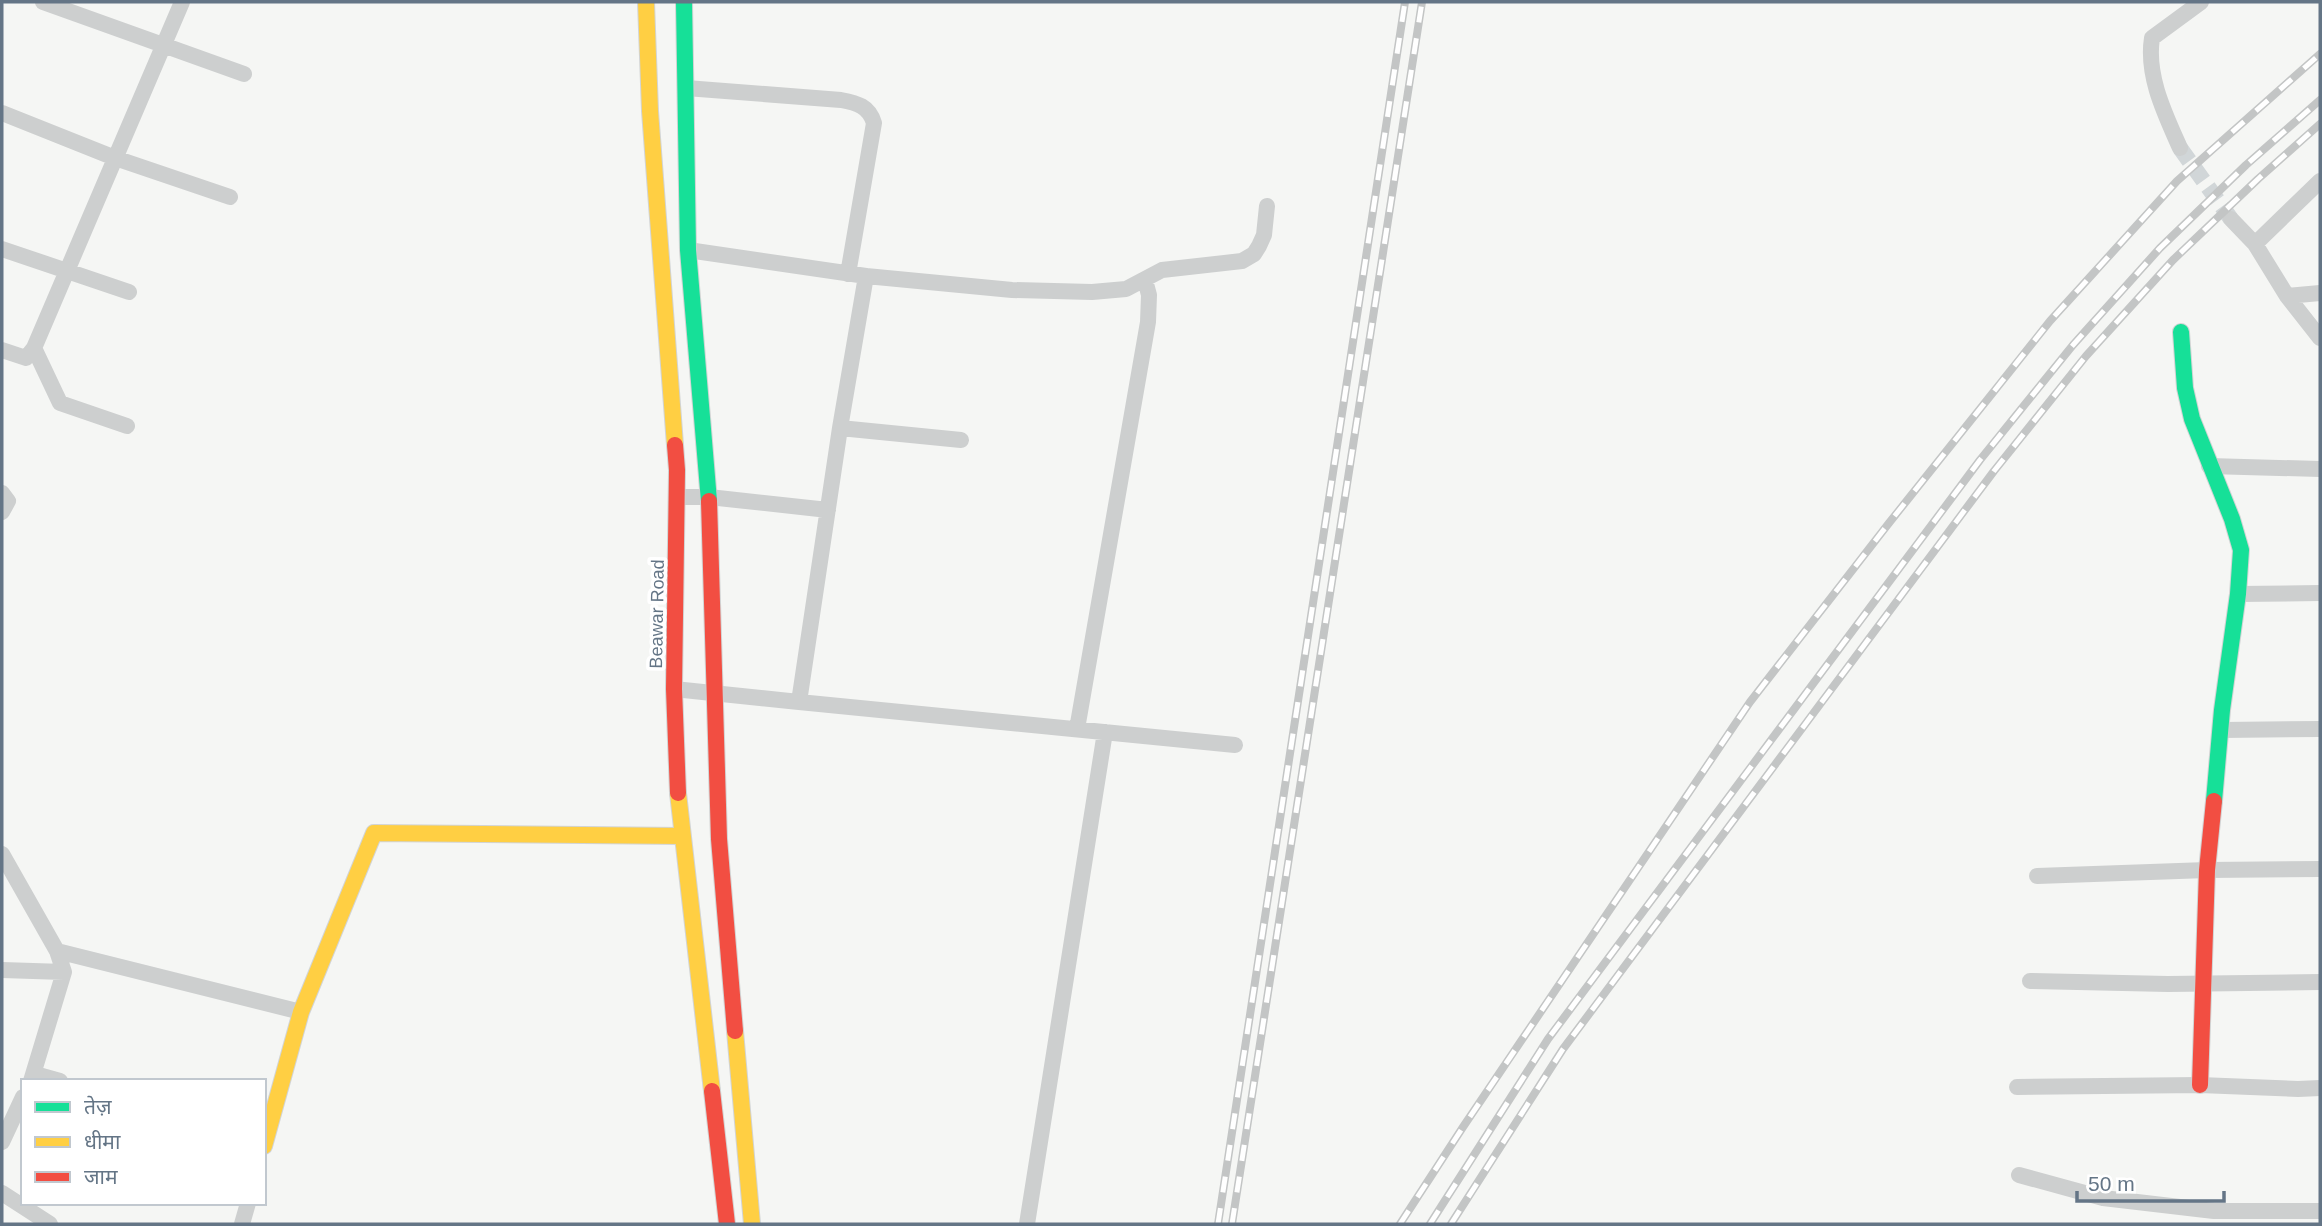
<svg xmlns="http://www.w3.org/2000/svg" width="2322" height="1226" font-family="Helvetica,'Noto Sans Devanagari',sans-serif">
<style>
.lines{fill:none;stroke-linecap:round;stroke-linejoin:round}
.street-tunnel{stroke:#d1d6d8;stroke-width:16;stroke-dasharray:16 8;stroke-linecap:butt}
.fast-casing{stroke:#d2d4d4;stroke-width:18}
.slow-casing{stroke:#d2d4d4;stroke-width:18}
.jam-casing{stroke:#d2d4d4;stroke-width:18}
.street{stroke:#cdcfcf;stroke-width:16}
.fast{stroke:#16e098;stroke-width:16}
.slow{stroke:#ffcf43;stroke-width:16}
.jam{stroke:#f24e42;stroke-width:16}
.rail-casing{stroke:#c3c5c5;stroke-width:8}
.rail{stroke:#fff;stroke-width:5;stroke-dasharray:16;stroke-linecap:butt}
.labels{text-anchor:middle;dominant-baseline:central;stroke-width:7;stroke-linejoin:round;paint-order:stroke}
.street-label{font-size:18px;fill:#647586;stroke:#fff}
</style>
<rect width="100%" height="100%" fill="#f5f6f4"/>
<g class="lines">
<!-- street-tunnel -->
<path class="street-tunnel" d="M2180,148L2231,219"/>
<!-- fast casing -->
<g class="fast-casing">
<path id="fast" d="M684,2L688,250L709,501
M2181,332L2185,388L2192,419L2232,519L2241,550L2238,594L2222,710L2214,801"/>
</g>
<!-- slow casing -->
<g class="slow-casing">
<path id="slow" d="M646,2L650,111L675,445
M678,793L712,1091
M735,1031L752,1224
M264,1146L301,1012L374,833L682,836"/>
</g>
<!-- jam casing -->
<g class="jam-casing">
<path id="jam" d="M675,445L677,470L674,689L678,793
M709,501L719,839L735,1031
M2200,1085L2207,870L2214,801
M712,1091L727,1224"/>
</g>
<!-- street -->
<path class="street" d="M43,2L244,74
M686,88L841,100C857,103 869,106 874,123L848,274
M2,113L115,158L230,197
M2180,148C2165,114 2146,76 2152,38L2201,2
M2320,181L2255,244L2287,296L2320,338
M2231,219L2255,244
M2,249L129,292
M688,250L866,276L1012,290L1092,292L1126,289L1162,270L1242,261L1254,254L1259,246L1264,235L1267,206
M2287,296L2320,293
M2,350L26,358L34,348
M127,426L60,403L34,348L182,2
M840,428L961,440
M2209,466L2320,469
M2,493L8,501L2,512
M677,497H709L828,510
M2238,594L2320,593
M674,689L799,702L840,428L866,276
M799,702L1235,745
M1077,729L1148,322L1149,295L1145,280
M2222,730L2320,729
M2,854L57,951L64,972L31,1081
M2037,876L2207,870L2320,869
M57,951L301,1012
M2,970L64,972
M2030,981L2168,984L2320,982
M35,1074L60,1081
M2017,1087L2200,1085L2298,1089L2320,1088
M2,1142L23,1097
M2019,1175L2103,1198L2214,1211H2320
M2,1193L50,1224
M242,1224L248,1203
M1027,1224L1105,732"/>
<!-- fast -->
<use href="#fast" class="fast"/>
<!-- slow -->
<use href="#slow" class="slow"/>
<!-- jam -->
<use href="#jam" class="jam"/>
<!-- rail casing -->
<g class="rail-casing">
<path id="rail" d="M1218,1224L1405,2
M1232,1224L1422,2
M1400,1224L1463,1127L1750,702L1889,523L2050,321L2177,181L2320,54
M1430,1224L1548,1039L1980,460L2073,345L2160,248L2246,165L2320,100
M1451,1224L1563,1049L1994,471L2086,356L2173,260L2258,179L2320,124"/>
</g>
<!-- rail -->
<use href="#rail" class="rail"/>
</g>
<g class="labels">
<!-- street labels -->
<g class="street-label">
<text transform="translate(657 614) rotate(-89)">Beawar Road</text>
</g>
</g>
<!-- border -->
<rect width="2322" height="1226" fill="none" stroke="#647586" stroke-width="7"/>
<!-- legend -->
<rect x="21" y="1079" width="245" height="126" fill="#ffffff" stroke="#c1c8cf" stroke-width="2"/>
<rect x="35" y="1102" width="35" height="10" fill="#16e098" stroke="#c1c8cf" stroke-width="2"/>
<text x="84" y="1114" font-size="21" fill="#647586">तेज़</text>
<rect x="35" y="1137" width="35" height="10" fill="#ffcf43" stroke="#c1c8cf" stroke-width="2"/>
<text x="84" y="1149" font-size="21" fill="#647586">धीमा</text>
<rect x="35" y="1172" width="35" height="10" fill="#f24e42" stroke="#c1c8cf" stroke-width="2"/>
<text x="84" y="1184" font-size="21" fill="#647586">जाम</text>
<!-- scale -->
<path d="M2077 1191v10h147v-10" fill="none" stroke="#647586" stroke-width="3.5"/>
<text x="2088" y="1191" font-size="21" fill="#647586" stroke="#ffffff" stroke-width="5" paint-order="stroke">50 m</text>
</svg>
